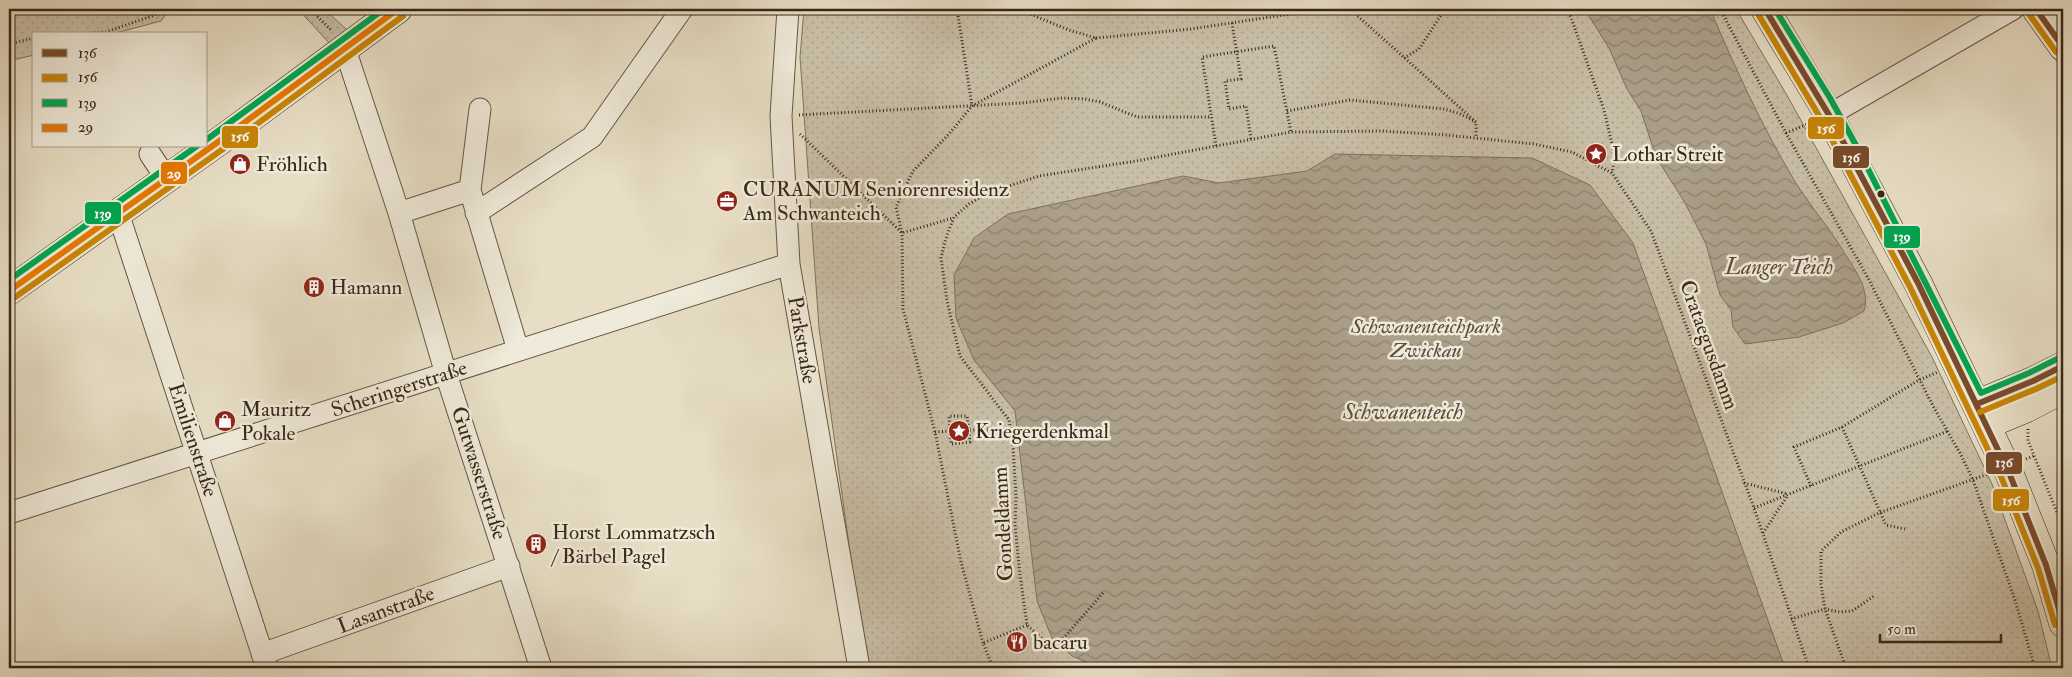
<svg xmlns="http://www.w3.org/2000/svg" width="2072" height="677" font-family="'IM FELL Double Pica',serif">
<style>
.park{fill:url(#park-dots);stroke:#817360}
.water{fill:url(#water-waves);stroke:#7e705d}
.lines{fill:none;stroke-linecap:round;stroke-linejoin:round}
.minor-casing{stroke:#645544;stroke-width:23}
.major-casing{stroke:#392719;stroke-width:29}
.path{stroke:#392719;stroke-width:3;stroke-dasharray:1 2.5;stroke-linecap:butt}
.minor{stroke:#efead9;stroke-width:21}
.major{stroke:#e7dec5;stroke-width:28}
.bus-1-casing{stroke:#efead9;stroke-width:10}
.bus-2-casing{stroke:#efead9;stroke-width:10}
.bus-3-casing{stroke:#efead9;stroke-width:10}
.bus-4-casing{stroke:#efead9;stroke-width:10}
.bus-1{stroke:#7a4b2a;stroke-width:6}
.bus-2{stroke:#c88606;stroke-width:6}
.bus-3{stroke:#00a651;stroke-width:6}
.bus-4{stroke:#e67901;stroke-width:6}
.bus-dot{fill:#392719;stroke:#efead9;stroke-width:2}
.labels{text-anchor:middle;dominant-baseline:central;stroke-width:5;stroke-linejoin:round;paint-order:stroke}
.poi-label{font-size:21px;fill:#392719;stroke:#efead9;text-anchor:start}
.park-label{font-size:21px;font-style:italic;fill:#5d4d3d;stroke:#efead9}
.street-label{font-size:21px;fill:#392719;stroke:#efead9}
.water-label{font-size:22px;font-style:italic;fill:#5c4b3b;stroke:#efead9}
.line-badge{stroke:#efead9;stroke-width:2}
.badge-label{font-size:14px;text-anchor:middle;font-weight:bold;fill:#fff}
</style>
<defs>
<pattern id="park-dots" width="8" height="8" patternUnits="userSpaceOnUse" patternTransform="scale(1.25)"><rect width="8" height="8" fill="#c9bfa8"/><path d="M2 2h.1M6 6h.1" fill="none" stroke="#ada490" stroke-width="1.8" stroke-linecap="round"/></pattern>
<pattern id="water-waves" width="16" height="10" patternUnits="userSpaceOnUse" patternTransform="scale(1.25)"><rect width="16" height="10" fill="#aca08b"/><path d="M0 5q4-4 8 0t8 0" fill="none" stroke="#8d8271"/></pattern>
</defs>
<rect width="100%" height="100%" fill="#e7dec5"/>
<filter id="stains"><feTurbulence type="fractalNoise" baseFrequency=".004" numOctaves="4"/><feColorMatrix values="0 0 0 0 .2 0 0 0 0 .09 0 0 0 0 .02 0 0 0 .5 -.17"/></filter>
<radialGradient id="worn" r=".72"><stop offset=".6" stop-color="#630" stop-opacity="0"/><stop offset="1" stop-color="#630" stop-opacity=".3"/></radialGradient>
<!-- park -->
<path class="park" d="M9,9H170L161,21L112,34H34V55L9,61Z
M298,9H324L347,30L330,44Z
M804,9H1736L1788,97L1932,357L1992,484L2038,611L2052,668H866L819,328L800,57Z"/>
<!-- water -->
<path class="water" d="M1587,9H1710C1734,65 1759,120 1790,173C1805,200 1826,223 1842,249C1853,268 1871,288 1864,311L1843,323L1799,337L1745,344L1733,327L1731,310L1720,295L1706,244L1685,203L1656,157L1641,111L1627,89L1609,48L1589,16Z
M1335,154L1532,158L1590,185L1633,243L1785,668H1100L1072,656L1052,638L1037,601L1015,411L974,360L956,318L954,275L974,238L1008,214L1183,176L1219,183L1307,171Z"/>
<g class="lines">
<!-- minor casing -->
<g class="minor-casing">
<path id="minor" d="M788,9L781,116L789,264L859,668
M345,49L399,213L446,374L541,668
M480,109L470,190L518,350
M1829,115L2013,9
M150,154L166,178
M118,213L267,668
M399,213L470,190
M476,213L592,137L682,9
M9,513L789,264
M262,654L509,566"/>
</g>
<!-- major casing -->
<g class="major-casing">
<path id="major" d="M1765,9L1829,115L1918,283L2010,475L2046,565L2063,623
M2036,9L2063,47
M9,291L225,137L398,9
M1977,404L2033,381L2063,366
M1986,425L2027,408L2063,389"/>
</g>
<!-- path -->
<path class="path" d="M310,9L332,31
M957,9L972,106
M1350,9L1476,122V138
M1568,9L1604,110L1615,157L1612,173
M1720,9L1786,133L1868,278L1933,406L1961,455L1973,480L2015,600L2035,668
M1232,23L1241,79L1225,81L1229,109L1246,106L1251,139
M81,34L106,32L155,15L160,9
M1096,38L1191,29L1323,9
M9,44L34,38
M1404,58L1419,49L1445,9
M1287,111L1350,100L1444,109L1458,113L1476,122
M799,115L1022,103L1062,98L1085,99L1100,102L1137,117H1211
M1786,133L1810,123
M800,134L902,233L953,218
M1216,146L1202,57L1274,46L1291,132
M1842,427L1886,525L1905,529
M2028,429V441L2063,527
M950,431L951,444L970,442L969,430
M935,432L950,431L949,416H967L969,430H1010
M2026,459L2034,456
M1744,483L1788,494
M1811,486L1794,447L1842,427L1919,380L1938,372
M1754,508L1948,431
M1763,533L1788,495
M1103,593L1054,649L1027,625L1020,575L1015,525L1016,497L1013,445L1009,420L960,356L947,301L941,258L946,238L954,217L969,204L988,193L1039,176L1136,161L1291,132L1383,131L1446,135L1534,144L1572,152L1612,173L1651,231L1754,508L1809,668
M1791,619L1825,609L1840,612L1852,611L1874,596
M983,643L961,562L935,432L903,309L902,233L896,207L913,171L949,134L972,106L1096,38L1069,30L1018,9
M993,668L983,643L1027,625
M1846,668L1825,609L1821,584V551L1841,532L1879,513L1988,474"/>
<!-- minor -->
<use href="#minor" class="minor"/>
<!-- major -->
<use href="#major" class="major"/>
<!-- bus-1 casing -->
<g class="bus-1-casing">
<path id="bus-1" d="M1765,9L1829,115L1918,283L2010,475L2046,565L2063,623
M2036,9L2063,47
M1977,404L2033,381L2063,366"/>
</g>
<!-- bus-2 casing -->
<g class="bus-2-casing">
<path id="bus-2" d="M1758,14L1821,119L1910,287L2002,479L2038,568L2055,625
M2029,14L2056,52
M14,298L230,144L403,16
M1980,412L2036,389L2063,376"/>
</g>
<!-- bus-3 casing -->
<g class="bus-3-casing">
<path id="bus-3" d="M1775,9L1830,98L1857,147L1981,393L2029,373L2059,358
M206,140L384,9
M9,280L197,146"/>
</g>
<!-- bus-4 casing -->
<g class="bus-4-casing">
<path id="bus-4" d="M9,291L225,137L398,9"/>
</g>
<!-- bus-1 -->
<use href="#bus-1" class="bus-1"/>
<!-- bus-2 -->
<use href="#bus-2" class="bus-2"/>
<!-- bus-3 -->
<use href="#bus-3" class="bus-3"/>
<!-- bus-4 -->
<use href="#bus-4" class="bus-4"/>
</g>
<!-- icons -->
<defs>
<g id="sight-disc" transform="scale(1.125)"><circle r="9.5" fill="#8f2418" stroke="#efead9"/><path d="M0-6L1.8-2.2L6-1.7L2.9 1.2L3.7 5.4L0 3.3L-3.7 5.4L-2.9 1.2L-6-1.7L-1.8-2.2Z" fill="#fff"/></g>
<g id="shop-disc" transform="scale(1.125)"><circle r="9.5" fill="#8f2418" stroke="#efead9"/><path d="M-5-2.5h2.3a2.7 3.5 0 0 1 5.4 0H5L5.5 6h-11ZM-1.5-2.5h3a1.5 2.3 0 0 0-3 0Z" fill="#fff"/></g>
<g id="office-disc" transform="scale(1.125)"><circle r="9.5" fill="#8f2418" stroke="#efead9"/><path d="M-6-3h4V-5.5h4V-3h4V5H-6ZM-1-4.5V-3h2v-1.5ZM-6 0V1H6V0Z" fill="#fff"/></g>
<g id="building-disc" transform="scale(1.125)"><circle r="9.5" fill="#8f2418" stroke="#efead9"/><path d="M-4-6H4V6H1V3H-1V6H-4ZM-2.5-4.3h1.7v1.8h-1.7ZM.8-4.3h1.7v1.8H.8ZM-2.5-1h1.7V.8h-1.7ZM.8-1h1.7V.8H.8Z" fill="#fff"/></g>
<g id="restaurant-disc" transform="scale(1.125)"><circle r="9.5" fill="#8f2418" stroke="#efead9"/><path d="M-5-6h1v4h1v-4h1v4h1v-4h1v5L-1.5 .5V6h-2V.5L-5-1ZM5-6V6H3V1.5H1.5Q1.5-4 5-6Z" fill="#fff"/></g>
</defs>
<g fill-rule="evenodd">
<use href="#sight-disc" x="1596" y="154"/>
<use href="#shop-disc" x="240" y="164"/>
<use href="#office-disc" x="727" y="201"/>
<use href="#building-disc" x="314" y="287"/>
<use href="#shop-disc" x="225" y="421"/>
<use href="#sight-disc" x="959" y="431"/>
<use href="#building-disc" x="536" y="544"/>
<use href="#restaurant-disc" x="1017" y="642"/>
</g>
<!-- markers -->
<circle class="bus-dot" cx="1881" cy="194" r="4.5"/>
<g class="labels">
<!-- poi labels -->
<g class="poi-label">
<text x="1612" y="154">Lothar Streit</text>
<text x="256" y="164">Fröhlich</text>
<text x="743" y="189">CURANUM Seniorenresidenz<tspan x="743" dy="24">Am Schwanteich</tspan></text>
<text x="330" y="287">Hamann</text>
<text x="241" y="409">Mauritz<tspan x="241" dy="24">Pokale</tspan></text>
<text x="975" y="431">Kriegerdenkmal</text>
<text x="552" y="532">Horst Lommatzsch<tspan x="552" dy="24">/ Bärbel Pagel</tspan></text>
<text x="1033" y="642">bacaru</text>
</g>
<!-- park labels -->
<g class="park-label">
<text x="1426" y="326">Schwanenteichpark<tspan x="1426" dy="24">Zwickau</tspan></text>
</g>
<!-- street labels -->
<g class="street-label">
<text transform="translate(802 340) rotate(80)">Parkstraße</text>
<text transform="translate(1709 345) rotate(70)">Crataegusdamm</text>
<text transform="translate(399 389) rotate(-18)">Scheringerstraße</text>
<text transform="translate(193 440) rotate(72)">Emilienstraße</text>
<text transform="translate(479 473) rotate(72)">Gutwasserstraße</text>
<text transform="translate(1003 524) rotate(-93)">Gondeldamm</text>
<text transform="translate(386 610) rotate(-20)">Lasanstraße</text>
</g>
<!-- water labels -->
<g class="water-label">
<text x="1779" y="267">Langer Teich</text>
<text x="1403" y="412">Schwanenteich</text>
</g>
</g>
<g class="line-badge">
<rect x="1807" y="116" width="38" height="24" rx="5" fill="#c88606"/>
<rect x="221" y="125" width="38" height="24" rx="5" fill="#c88606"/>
<rect x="1832" y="145" width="38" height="24" rx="5" fill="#7a4b2a"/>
<rect x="160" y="161" width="28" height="24" rx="5" fill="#e67901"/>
<rect x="84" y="201" width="38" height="24" rx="5" fill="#00a651"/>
<rect x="1883" y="225" width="38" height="24" rx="5" fill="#00a651"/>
<rect x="1985" y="451" width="38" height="24" rx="5" fill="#7a4b2a"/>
<rect x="1992" y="488" width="38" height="24" rx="5" fill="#c88606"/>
</g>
<g class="badge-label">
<text x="1826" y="133">156</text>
<text x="240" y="141">156</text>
<text x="1851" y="162">136</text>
<text x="174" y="178">29</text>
<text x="103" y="218">139</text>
<text x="1902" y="241">139</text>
<text x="2004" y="467">136</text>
<text x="2011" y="505">156</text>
</g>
<!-- margin -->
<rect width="2072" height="677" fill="none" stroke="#e7dec5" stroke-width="30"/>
<rect x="10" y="10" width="2052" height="657" fill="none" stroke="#392719" stroke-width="2.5"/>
<rect x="15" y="15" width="2042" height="647" fill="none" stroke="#392719"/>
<!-- legend -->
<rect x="32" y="32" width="175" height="115" fill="#efead9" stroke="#a69c8c"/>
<rect x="42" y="49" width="25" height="8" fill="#7a4b2a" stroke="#a69c8c"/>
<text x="78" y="58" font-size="15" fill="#392719">136</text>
<rect x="42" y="74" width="25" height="8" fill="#c88606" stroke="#a69c8c"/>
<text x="78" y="82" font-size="15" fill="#392719">156</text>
<rect x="42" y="99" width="25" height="8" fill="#00a651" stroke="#a69c8c"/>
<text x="78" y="108" font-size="15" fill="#392719">139</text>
<rect x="42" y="124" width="25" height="8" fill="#e67901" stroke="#a69c8c"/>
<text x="78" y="132" font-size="15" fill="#392719">29</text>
<!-- scale -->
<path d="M1880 634v8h121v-8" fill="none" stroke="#392719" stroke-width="2.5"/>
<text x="1887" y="634" font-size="15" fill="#392719" stroke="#efead9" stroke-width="4" paint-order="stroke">50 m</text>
<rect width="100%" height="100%" filter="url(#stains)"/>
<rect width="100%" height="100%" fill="url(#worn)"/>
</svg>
